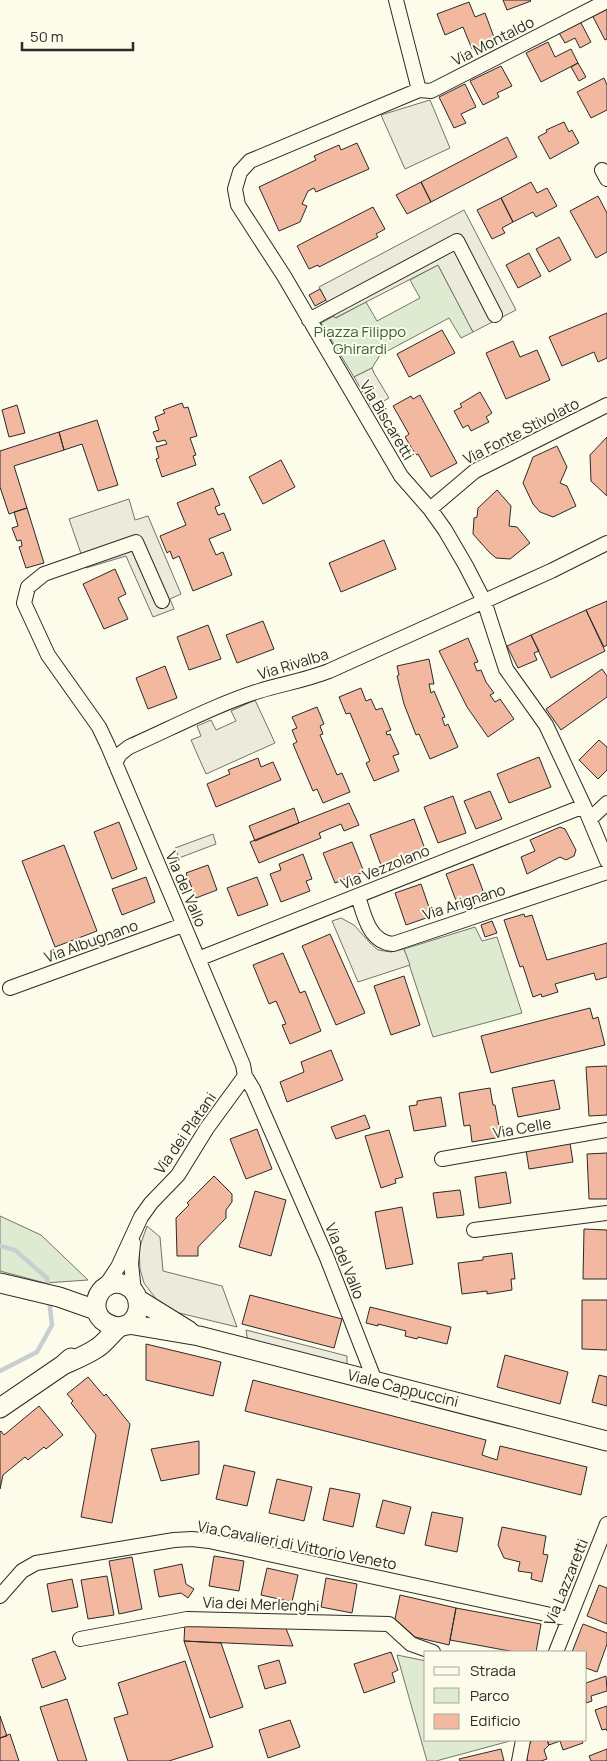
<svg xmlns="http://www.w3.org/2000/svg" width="607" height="1761" font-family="Manrope,sans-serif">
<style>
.green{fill:#deebd1;stroke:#74746e}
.parking{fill:#eceadb;stroke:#74746e}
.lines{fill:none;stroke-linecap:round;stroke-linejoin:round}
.stream{stroke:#c7d0d0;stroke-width:4.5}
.building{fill:#f2b8a0;stroke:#2b2b2b}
.street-casing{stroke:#2b2b2b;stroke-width:16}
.secondary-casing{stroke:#2b2b2b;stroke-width:21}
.street{stroke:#fdfbea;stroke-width:14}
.secondary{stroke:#fdfbea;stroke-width:19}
.labels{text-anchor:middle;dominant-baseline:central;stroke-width:4;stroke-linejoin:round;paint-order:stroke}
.street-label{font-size:15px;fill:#2b2b2b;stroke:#fdfbea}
.park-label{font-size:15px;fill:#34623c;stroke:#fdfbea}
</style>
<rect width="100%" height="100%" fill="#fdfbea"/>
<!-- green -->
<path class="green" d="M438,265L473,332L461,338L449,318L380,355L372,368L354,377L321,323L334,316L336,318L366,302L377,321L420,298L410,280Z
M475,927L482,941L497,937L522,1013L433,1037L404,949Z
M0,1216L41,1235L88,1280L45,1283L0,1271Z
M397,1655L426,1661V1740H510V1741L436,1761H427Z"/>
<!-- parking -->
<path class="parking" d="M430,100L450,148L405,169L381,115Z
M464,210L516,310L473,332L438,265L335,318L319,287Z
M372,368L374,373L389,398L372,408L354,377Z
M129,499L135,520L148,516L181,594L170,599L174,609L153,617L126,556L86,568L69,519Z
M255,700L275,743L206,774L191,740L201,736L197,726L211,720L216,730L236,721L231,711Z
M213,834L216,844L179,858L175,848Z
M341,918L354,925L370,943L378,950L391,952L404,949L410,965L358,982L332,921Z
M147,1226L160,1237L163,1271L222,1286L237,1327L171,1311L156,1299L144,1283L140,1269L139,1249Z
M246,1330L347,1356V1369L248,1342Z"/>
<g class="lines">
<!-- stream -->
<path class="stream" d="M0,1246L15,1250L47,1278L48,1288
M0,1371L37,1352L52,1325L49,1299"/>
</g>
<!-- building -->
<path class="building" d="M503,0H530L531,1L507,10Z
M469,2L475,17L485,13L495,40L472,49L463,27L445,35L437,14Z
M607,7V39L605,40L592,15Z
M580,21L591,42L580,48L575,38L565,43L559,33Z
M548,42L555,57L571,49L578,63L541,82L526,53Z
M578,63L586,77L579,81L571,67Z
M501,66L512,86L497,93L499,97L483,105L470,81Z
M604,78L607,85V110L591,118L577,92Z
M465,84L476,107L461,114L466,123L454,128L439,97Z
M564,122L569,132L572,130L579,143L550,159L538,137L547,132L546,130Z
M507,137L517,157L431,202L421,182Z
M357,143L369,169L316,192L314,188L308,191L302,204L307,206L300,222L279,231L259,187L316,160L314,156L339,145L341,150Z
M421,182L431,202L407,214L396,195Z
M531,182L537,193L547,188L557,206L536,217L533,212L513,222L501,198Z
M598,196L607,213V252L596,258L570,211Z
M501,198L513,222L502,228L505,233L492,239L477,210Z
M373,207L385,229L376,234L378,237L319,267L318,265L309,269L297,246Z
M559,237L571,260L549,272L536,249Z
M529,253L541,276L518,288L506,265Z
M320,289L326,300L315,306L309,295Z
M607,313V358L598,362L594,352L562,366L549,337Z
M442,330L455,353L409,377L397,354Z
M513,341L520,357L537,350L550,380L506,399L486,353Z
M480,392L492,413L486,417L489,422L471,431L468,425L463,428L454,411L462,407L460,404Z
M420,395L457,463L431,477L418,454L416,455L405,437L409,434L393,406L411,396L413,399Z
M182,403L184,408L188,407L197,436L190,438L196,455L193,456L196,465L162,477L156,459L159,458L156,447L167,444L165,440L157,442L153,432L159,430L155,417L165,413L163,410Z
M17,405L25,433L9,437L2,410Z
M97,420L118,485L98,491L82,444L64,450L59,432Z
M59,432L64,450L14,466L27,508L9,514L0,487V451Z
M607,437V496L591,481L590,455Z
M557,446L567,467L560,483L567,486L576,506L553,517L540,512L533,504L523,483L533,457Z
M281,460L295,487L263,504L249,477Z
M213,488L220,505L215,507L218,515L224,513L231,530L209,539L216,555L223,552L232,575L193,591L179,556L173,559L170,551L167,553L160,536L186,525L177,503Z
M497,490L511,506L509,526L517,527L530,543L510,559L496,558L489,552L473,534L474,518L477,517L478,508Z
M27,508L44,563L26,568L19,547L22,546L21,540L17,541L12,528L18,526L14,512Z
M384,540L396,569L341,592L329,563Z
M115,569L126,594L118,598L128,619L104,629L83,584Z
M607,601V645L604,647L586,610Z
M586,610L605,651L551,678L531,635Z
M263,621L274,649L237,663L226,635Z
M208,625L221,659L189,670L177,637Z
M531,635L539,651L534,653L537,660L518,668L507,646Z
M468,638L478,662L474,663L477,671L481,670L486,682L494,693L490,695L495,702L500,699L514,719L488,737L467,707L439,651Z
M429,659L434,684H429L431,693L434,691L445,717L442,718L445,726L448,724L458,747L430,759L419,734L416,735L404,704L397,676L399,675L397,666Z
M165,666L177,698L148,709L136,678Z
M602,669L607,676V697L561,730L546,709Z
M361,688L366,701L371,699L376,710L382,708L391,730L386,732L387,735L390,734L399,754L393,756L399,771L374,781L366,763L370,761L350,713L346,714L339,697Z
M317,707L324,724L320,726L323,734L320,735L337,775L342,773L350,792L323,803L317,789L313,791L293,744L297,742L292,730L297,728L292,717Z
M599,740L607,747V770L598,779L579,760Z
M539,757L551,787L509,803L497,774Z
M258,758L261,767L273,762L281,780L216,807L207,784L230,774L228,770Z
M490,791L502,819L476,829L464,801Z
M453,796L466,833L438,843L424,807Z
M349,803L359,825L344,831L341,824L319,833L321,838L259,863L250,842Z
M294,808L299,823L255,841L249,826Z
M414,819L425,849L381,865L370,835Z
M119,822L137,869L112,879L94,832Z
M560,827L565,829L576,850L574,856L566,860L560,857L527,874L521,857L535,851L530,840Z
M352,842L364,872L335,883L323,853Z
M64,845L97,931L55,947L22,861Z
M303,854L312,879L306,881L310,891L281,902L270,874L281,870L279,864Z
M473,864L485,896L458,906L446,874Z
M208,865L217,890L196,898L186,873Z
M146,877L155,902L122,915L112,889Z
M257,877L268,905L238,916L227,888Z
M421,884L432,916L406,925L395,893Z
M524,914L525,917L532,915L547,960L607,943V977L596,980L594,973L555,984L558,992L542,997L541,994L533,997L523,966L520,967L504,920Z
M492,921L497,933L485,937L481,925Z
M330,934L365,1013L336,1025L302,946Z
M283,953L300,993L305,991L321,1031L290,1044L282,1025L286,1024L276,1001L269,1004L253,965Z
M404,976L420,1025L391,1035L374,986Z
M590,1008L593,1019L598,1017L605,1045L491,1073L481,1036Z
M331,1050L343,1080L287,1102L280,1082L304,1072L301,1062Z
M607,1066V1115L589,1116L586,1067Z
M554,1080L560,1109L518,1117L512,1088Z
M490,1088L493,1105H495L501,1137L472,1142L470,1125L464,1126L459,1093Z
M441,1097L446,1126L414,1131L409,1106L417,1105V1101Z
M365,1115L370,1128L336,1139L331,1127Z
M257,1129L272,1169L246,1179L230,1139Z
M389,1130L403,1177L395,1179L396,1183L381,1188L365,1136Z
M570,1143L573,1162L529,1169L526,1150Z
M607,1153V1199H589L587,1154Z
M506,1172L511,1203L479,1208L475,1177Z
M214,1176L232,1194V1202L226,1210V1218L198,1247V1256H177L176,1218L189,1205L187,1203Z
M460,1190L464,1215L437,1218L433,1193Z
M255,1191L286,1200L271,1256L239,1247Z
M402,1207L413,1264L386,1269L375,1212Z
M584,1229L607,1230V1279H583Z
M512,1253L515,1279H511L512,1290L487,1294V1291L462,1294L458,1263L483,1260V1257Z
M250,1295L342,1319L334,1348L242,1324Z
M582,1300H607V1350L582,1349Z
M370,1307L451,1327L447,1344L418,1337L417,1339L405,1336L406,1331L378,1324V1326L366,1323Z
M146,1344L221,1362L213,1396L146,1380Z
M505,1355L568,1372L560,1404L497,1387Z
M599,1375L607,1377V1406L592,1402Z
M88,1377L104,1396L106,1394L130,1424L112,1523L81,1517L96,1435L71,1403L73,1401L67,1394Z
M253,1380L486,1440L482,1455L497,1460L500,1446L587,1467L581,1495L245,1411Z
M39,1406L63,1435L46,1449L44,1447L28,1460L25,1457L3,1475L0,1489V1432L1,1431L4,1435Z
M199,1441V1474L161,1481L151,1449Z
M224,1465L255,1472L247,1506L216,1499Z
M277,1479L312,1487L304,1521L269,1513Z
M330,1488L360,1494L353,1527L323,1520Z
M383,1500L411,1507L404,1534L376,1527Z
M432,1512L463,1518L457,1552L425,1545Z
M502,1527L546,1536L543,1554L548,1555L542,1582L531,1579L532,1573L518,1571L520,1562L504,1558L498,1545Z
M214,1556L244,1561L239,1591L209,1586Z
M132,1557L142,1609L119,1614L109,1561Z
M182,1564L186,1584L194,1589L188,1598L181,1593L159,1597L154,1570Z
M267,1568L298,1575L292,1602L261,1595Z
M107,1576L114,1615L88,1619L81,1580Z
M326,1578L357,1584L352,1613L321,1607Z
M72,1579L78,1607L52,1612L47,1584Z
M599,1585L607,1588V1624L587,1616Z
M400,1595L456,1608L449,1645L415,1637L395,1619Z
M456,1608L541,1624L536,1652H515L450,1640Z
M185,1621L285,1626L293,1646L184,1641Z
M583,1624L607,1633V1644L597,1672L586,1668V1652H572Z
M184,1641L221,1643L243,1707L210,1718Z
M55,1651L66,1679L42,1688L32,1659Z
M391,1652L398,1670L392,1673L395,1682L364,1693L354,1664Z
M279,1660L286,1683L265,1689L258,1666Z
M185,1661L213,1747L169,1761H128L114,1718L128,1714L118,1683Z
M606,1676L607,1691L591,1696L592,1701L586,1703V1683Z
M67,1699L87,1761H58L40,1707Z
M607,1706V1731L606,1729L602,1730L595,1710Z
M0,1716L7,1736L0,1738Z
M290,1720L300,1747L268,1758L259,1730Z
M10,1734L19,1761H0V1738Z
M532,1740H547L549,1745L544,1750L547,1759L541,1761H527V1748Z
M547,1740H582L583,1743L563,1750L560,1741L549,1745Z
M501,1749L504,1761H460L459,1759Z
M607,1749V1761H591L589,1756Z"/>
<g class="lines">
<!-- street casing -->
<g class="street-casing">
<path id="street" d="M396,0L419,90L250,161L240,172L235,189L238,205L284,276L401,476L430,509L445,530L466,566L484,601L506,669L546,725L584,806L607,861
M419,90L431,91L607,1
M602,170L607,179
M309,320L457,241L495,315
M430,509L475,471L607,405
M162,601L136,542L44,574L28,587L24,603L48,655L99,727L108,746L243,1065L245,1076L253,1089L327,1258L375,1381
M115,763L120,754L129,747C172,728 215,705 259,691C282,684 306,680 329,671L551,571L607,543
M590,819L607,803
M358,896C364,915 369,942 393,944L607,872
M198,959L584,806
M10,988L183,925
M442,1159L607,1130
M474,1230L607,1213
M133,1243L131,1264L134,1291
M104,1288L118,1267L141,1217L151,1203L178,1175L207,1128L245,1076
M0,1596L22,1571L36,1563L174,1540L192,1539L209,1541L569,1619
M80,1639L187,1619L389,1624L411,1644L433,1652
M556,1652L607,1524
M519,1761L523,1740"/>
</g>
<!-- secondary casing -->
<g class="secondary-casing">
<path id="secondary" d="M0,1283L59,1297L96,1310
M139,1300L189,1331
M128,1324L199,1336L607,1441
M63,1365C74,1360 87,1355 97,1348C105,1343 110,1335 117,1329C120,1326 123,1326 127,1325C138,1319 141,1306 136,1295C134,1291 130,1287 125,1285C97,1274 80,1321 118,1327
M0,1408L63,1365L71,1358"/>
</g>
<!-- street -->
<use href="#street" class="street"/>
<!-- secondary -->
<use href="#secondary" class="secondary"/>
</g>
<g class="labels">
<!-- street labels -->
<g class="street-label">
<text transform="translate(493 41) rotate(-27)">Via Montaldo</text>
<text transform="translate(387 420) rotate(59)">Via Biscaretti</text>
<text transform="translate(521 431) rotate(-27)">Via Fonte Stivolato</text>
<text transform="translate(293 664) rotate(-17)">Via Rivalba</text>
<text transform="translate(385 867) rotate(-22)">Via Vezzolano</text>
<text transform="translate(186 889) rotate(67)">Via del Vallo</text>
<text transform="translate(464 902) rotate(-18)">Via Arignano</text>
<text transform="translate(91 941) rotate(-20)">Via Albugnano</text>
<text transform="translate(522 1128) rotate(-10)">Via Celle</text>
<text transform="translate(185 1133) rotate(-55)">Via dei Platani</text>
<text transform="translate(345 1261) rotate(68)">Via del Vallo</text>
<text transform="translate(403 1388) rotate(14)">Viale Cappuccini</text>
<text transform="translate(297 1545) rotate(11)">Via Cavalieri di Vittorio Veneto</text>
<text transform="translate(566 1582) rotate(-68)">Via Lazzaretti</text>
<text transform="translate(261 1604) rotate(2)">Via dei Merlenghi</text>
</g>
<!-- park labels -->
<g class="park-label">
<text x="360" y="331">Piazza Filippo<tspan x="360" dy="17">Ghirardi</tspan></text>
</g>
</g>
<!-- legend -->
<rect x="424" y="1651" width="162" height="90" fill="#fdfbea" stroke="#a9a89e"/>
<rect x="434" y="1667" width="25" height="8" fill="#fdfbea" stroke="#a9a89e"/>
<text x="470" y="1676" font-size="15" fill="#2b2b2b">Strada</text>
<rect x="434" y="1688" width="25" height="15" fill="#deebd1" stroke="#a9a89e"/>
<text x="470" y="1701" font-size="15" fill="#2b2b2b">Parco</text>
<rect x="434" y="1714" width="25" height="15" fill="#f2b8a0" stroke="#a9a89e"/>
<text x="470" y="1726" font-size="15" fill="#2b2b2b">Edificio</text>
<!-- scale -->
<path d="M22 42v8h111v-8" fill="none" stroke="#2b2b2b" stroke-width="2.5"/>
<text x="30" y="42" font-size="15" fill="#2b2b2b" stroke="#fdfbea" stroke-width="4" paint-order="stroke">50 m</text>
</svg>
